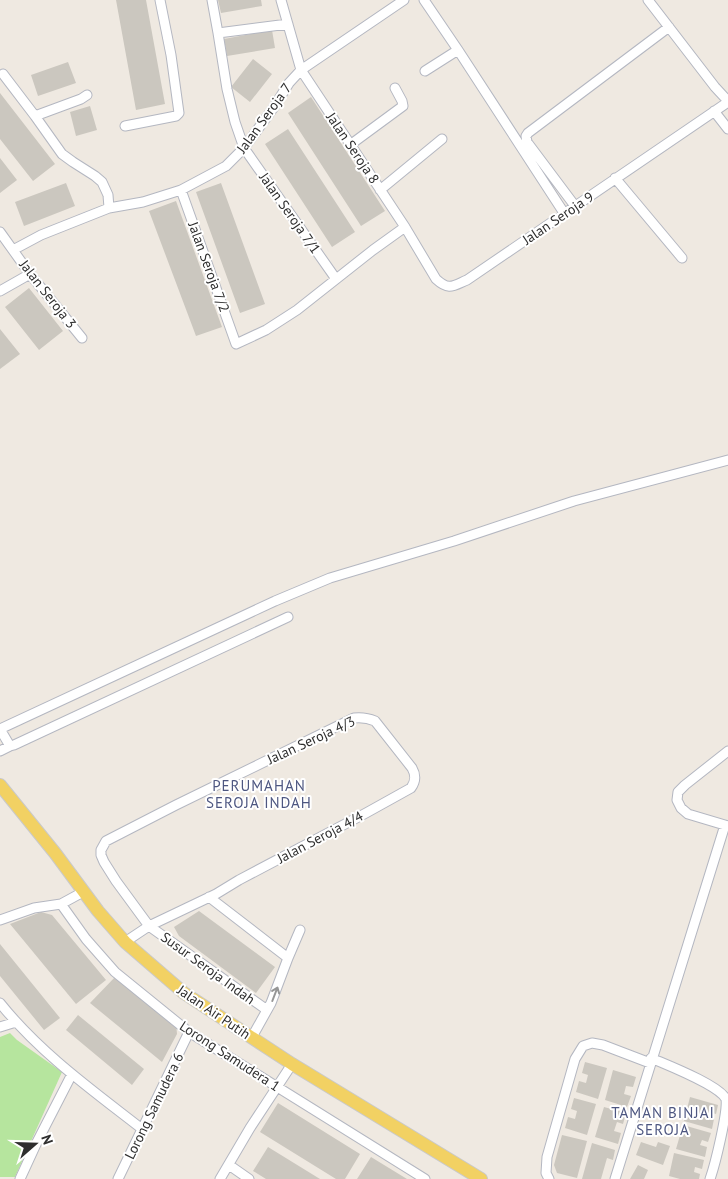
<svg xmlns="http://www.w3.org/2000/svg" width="728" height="1179" font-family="'PT Sans',sans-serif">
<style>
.green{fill:#b6e59e}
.building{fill:#cbc7bf}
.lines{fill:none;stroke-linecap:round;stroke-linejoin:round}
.minor-casing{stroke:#b4b7c1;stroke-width:11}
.primary-casing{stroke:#c9c9c9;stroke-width:14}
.minor{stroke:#fff;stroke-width:9}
.primary{stroke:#f2d163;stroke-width:12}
.oneway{stroke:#969696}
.labels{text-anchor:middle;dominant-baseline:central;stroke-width:4;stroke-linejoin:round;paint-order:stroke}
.street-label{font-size:14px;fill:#2e2e2e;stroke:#fff}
.neighbourhood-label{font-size:15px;letter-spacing:1px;fill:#4d5680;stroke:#fff}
</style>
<rect width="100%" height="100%" fill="#efe9e1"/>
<!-- green -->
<path class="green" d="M10,1033L17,1040L62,1072L15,1177H0V1037Z"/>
<!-- building -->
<path class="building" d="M116,0H146L165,104L136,110Z
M218,0H261L262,6L221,13Z
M272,30L275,48L227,56L224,39Z
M253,59L272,74L250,102L231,87Z
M68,62L76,83L38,96L31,75Z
M0,93L55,164L33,181L0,139Z
M311,97L385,211L361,226L288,113Z
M90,106L97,130L76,136L70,112Z
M288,129L355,232L332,247L265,144Z
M0,158L17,180L0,193Z
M66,183L75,206L24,226L15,202Z
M221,183L265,304L240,313L196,192Z
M176,201L222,327L196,336L149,211Z
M29,288L63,331L39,350L5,307Z
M0,329L20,354L0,369Z
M199,911L275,967L256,993L179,936L174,927Z
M41,912L52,915L106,980L76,1004L10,924Z
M0,944L60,1018L44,1030L0,976Z
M116,976L176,1023L177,1034L162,1062L90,1003Z
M78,1015L144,1069L132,1085L66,1030Z
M585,1062L607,1068L598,1099L576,1092L579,1081L586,1083L588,1075L582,1073Z
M613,1070L636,1077L633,1087L626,1086L624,1094L631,1096L627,1107L605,1100Z
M690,1097L718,1105L716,1114L709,1112L707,1117L714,1119L712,1129L684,1121Z
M574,1098L596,1104L587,1135L565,1128L568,1117L575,1119L577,1111L571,1109Z
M278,1103L360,1154L345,1179H336L260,1132Z
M604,1107L626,1113L623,1124L617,1122L614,1131L621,1133L618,1144L595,1137Z
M683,1125L711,1133L708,1142L702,1140L700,1145L707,1147L705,1157L676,1149Z
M562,1135L587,1141L577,1178L557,1173L554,1165Z
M641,1142L656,1147L658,1142L670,1146L663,1165L636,1155Z
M592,1143L615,1150L613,1160L607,1158L601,1179H582Z
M268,1147L320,1179H266L253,1171Z
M674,1153L704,1160L702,1169L695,1167L694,1172L700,1174L699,1179H680L669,1176Z
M371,1157L407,1179H357Z
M638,1165L648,1170L644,1179H630Z"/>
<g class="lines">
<!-- minor casing -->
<g class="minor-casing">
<path id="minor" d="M212,0L218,33L227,89L235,122L244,148L336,279
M281,0L301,70L405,227L436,279C449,291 453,286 467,280L728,102
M424,0L458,50L564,213
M648,0L715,87L728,101
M218,33L288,24
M425,71L458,50
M3,74L35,116L62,154L73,162L95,176L102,182L108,195L109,208
M714,111L728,129
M35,116L81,99L87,95
M125,126L176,116L179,113L171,55L160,0
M350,145L403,106L402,101L395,88
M615,178L682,258
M181,190L236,344L266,330L297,310L373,250L405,227
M380,190L442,139
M575,206L527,142L526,136L528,133L669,27
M0,232L30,274L82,338
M13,250L41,235L109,208L143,202L181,190L226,166L244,148L274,107L289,83L301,70L404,0
M0,291L30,274
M0,729L275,601L330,578L454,541L574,501L728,460
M0,729L10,746L14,745L288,617
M0,751L10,746
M728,751L685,785L678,792L677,800L681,808L688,814L728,826
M209,897L288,958L271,1003L252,1037
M61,904L86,939L115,972L189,1032L425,1179
M0,920L34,908L61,904L83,892
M125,942L149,926L216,894L239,880L366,813L411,788C416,781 416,775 412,768L375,721C368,718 363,717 354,718L176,805L106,841L101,850V855L104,862L116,881L149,926L267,1010
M288,958L300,930
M0,1003C40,1053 92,1090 142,1129
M0,1027L16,1022
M651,1058C667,1065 719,1085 726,1099C728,1112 715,1165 710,1179
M229,1165L249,1179
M20,1179L37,1142L72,1074
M118,1179L189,1032
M220,1179L250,1128L292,1064
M549,1179L546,1173L547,1157L575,1059L583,1046L592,1043L603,1045L650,1063
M615,1179L725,825"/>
</g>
<!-- primary casing -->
<g class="primary-casing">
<path id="primary" d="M0,785L55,853L98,911L125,942L184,993L292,1064L481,1179"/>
</g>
<!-- minor -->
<use href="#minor" class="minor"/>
<!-- primary -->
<use href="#primary" class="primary"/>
</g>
<!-- one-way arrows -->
<defs><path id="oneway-shaft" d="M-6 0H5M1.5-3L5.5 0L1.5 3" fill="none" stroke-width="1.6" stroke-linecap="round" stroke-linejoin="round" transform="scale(1.25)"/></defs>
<use class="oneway" href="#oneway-shaft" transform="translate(275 994) rotate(-69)"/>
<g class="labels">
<!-- street labels -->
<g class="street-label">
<text transform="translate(264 118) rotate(-54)">Jalan Seroja 7</text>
<text transform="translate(353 148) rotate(56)">Jalan Seroja 8</text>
<text transform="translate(290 213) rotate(55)">Jalan Seroja 7/1</text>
<text transform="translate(558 218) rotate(-34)">Jalan Seroja 9</text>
<text transform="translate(209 267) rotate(70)">Jalan Seroja 7/2</text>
<text transform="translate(48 294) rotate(52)">Jalan Seroja 3</text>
<text transform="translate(311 740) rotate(-25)">Jalan Seroja 4/3</text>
<text transform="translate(320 837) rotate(-28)">Jalan Seroja 4/4</text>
<text transform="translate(208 968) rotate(36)">Susur Seroja Indah</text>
<text transform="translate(214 1012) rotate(34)">Jalan Air Putih</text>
<text transform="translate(230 1056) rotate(33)">Lorong Samudera 1</text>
<text transform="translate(154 1106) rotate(-64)">Lorong Samudera 6</text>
</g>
<!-- neighbourhood labels -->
<g class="neighbourhood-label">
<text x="259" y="785">PERUMAHAN<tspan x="259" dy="17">SEROJA INDAH</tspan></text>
<text x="663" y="1112">TAMAN BINJAI<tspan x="663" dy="17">SEROJA</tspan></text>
</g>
</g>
<!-- north arrow -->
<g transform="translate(35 1144) rotate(70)" stroke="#ffffff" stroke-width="4" paint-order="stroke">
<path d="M0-4L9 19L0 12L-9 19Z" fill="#2e2e2e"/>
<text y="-8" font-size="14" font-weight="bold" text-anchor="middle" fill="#2e2e2e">N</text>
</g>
</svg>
